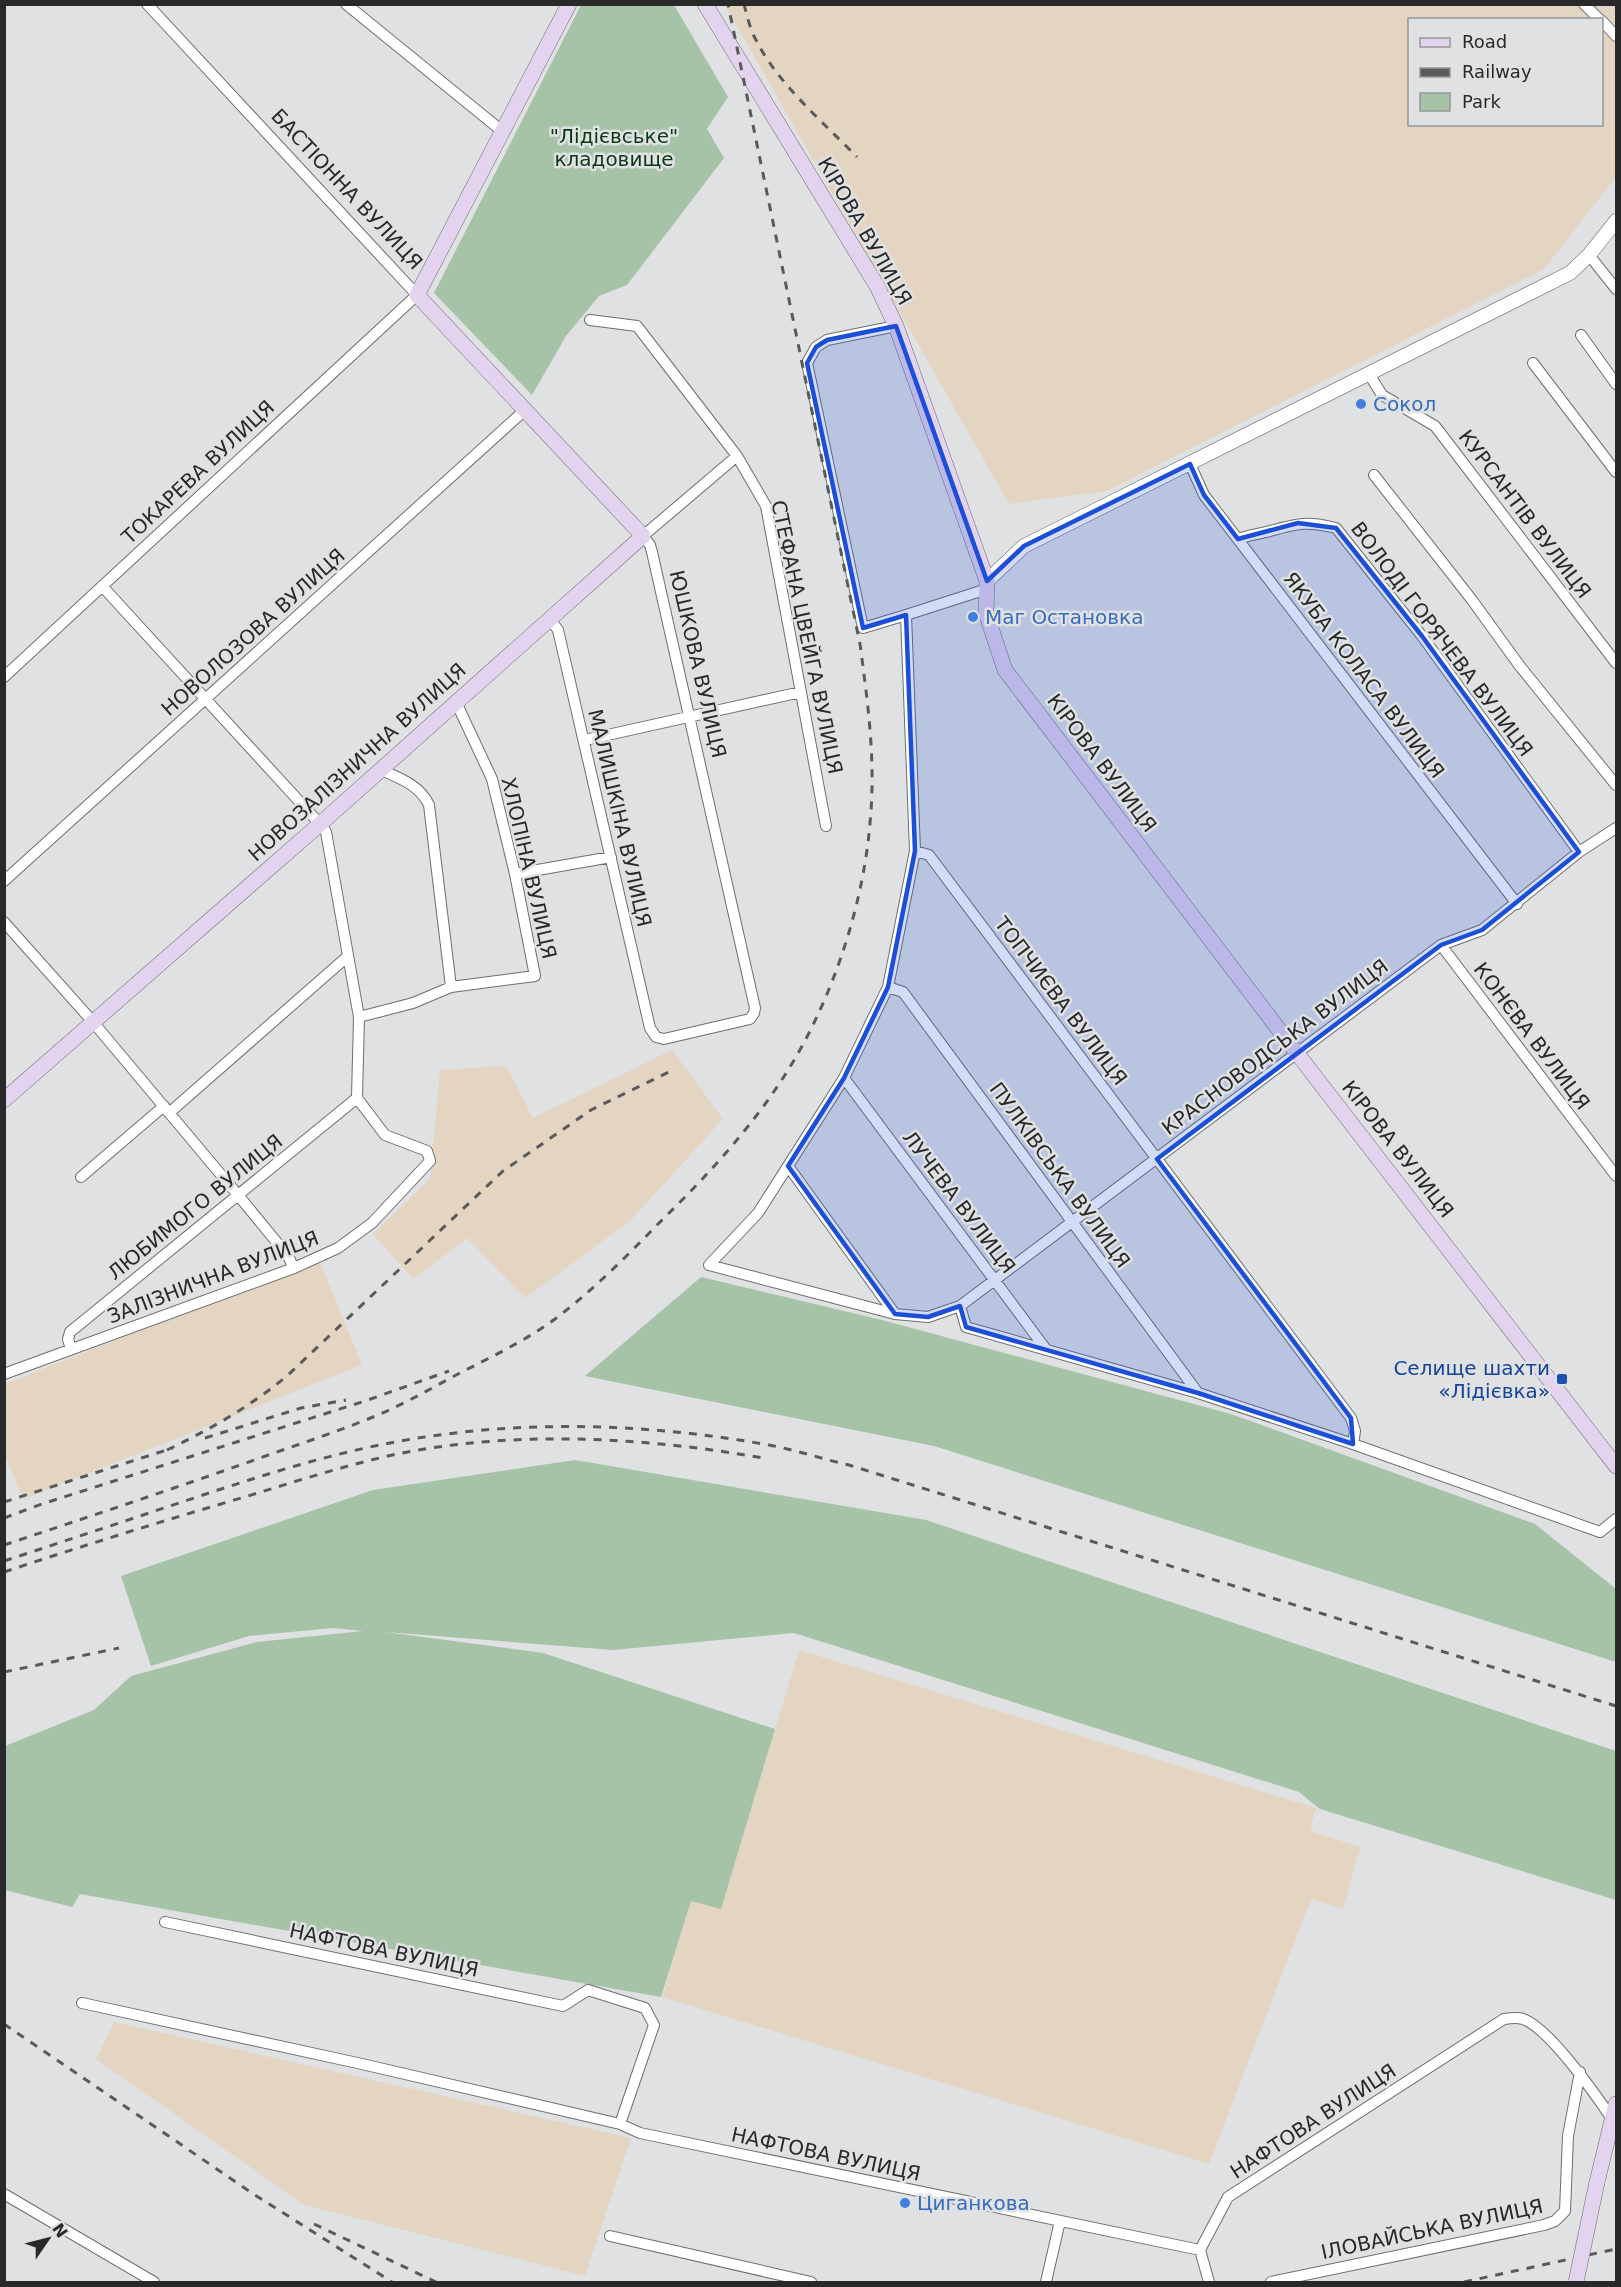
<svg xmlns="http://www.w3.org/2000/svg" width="1621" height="2287" font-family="'DejaVu Sans',sans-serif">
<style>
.industrial{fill:#e4d5c2;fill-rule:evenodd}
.green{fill:#a6c2a7}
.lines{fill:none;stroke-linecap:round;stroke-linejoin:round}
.minor-casing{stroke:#6d6e70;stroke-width:12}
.tertiary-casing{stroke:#6d6e70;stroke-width:15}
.secondary-casing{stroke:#6d6e70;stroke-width:16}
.minor{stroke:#fff;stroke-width:10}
.tertiary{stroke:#fff;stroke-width:14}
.secondary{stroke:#e3d3ee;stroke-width:15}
.rail{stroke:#5a5a5b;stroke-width:3;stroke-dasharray:8 8;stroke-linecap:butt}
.secondary-bridge-casing{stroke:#6d6e70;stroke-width:16;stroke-linecap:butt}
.secondary-bridge{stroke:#e3d3ee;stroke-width:15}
.marked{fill:#1d4ed8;fill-opacity:0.2;stroke:#1d4ed8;stroke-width:4.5;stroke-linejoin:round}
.shop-dot{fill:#3f7fe0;stroke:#e0e1e3;stroke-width:2}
.transit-dot{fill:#1a4fb4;stroke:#e0e1e3;stroke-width:2}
.labels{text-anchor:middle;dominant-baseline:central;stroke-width:5;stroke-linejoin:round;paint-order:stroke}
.park-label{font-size:20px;fill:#093912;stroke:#e0e1e3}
.street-label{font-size:20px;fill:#29292a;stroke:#e0e1e3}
.shop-label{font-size:20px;fill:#366cbe;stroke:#e0e1e3;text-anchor:start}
.transit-label{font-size:20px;fill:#164399;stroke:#e0e1e3;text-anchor:end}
</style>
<rect width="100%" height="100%" fill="#e0e1e3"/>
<!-- industrial -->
<path class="industrial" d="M725,5H1616V177L1544,269L1107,491L1009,504ZM1410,20H1602V124H1410Z
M672,1050L723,1119L631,1220L525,1298L467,1238L413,1279L373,1234L430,1179L440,1070L506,1066L533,1118Z
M319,1259L362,1365L23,1499L5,1455V1384Z
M799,1650L1316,1808L1310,1831L1360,1847L1343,1909L1311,1899L1209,2164L662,1997L691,1900L721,1909Z
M114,2022L631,2138L585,2276L304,2205L96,2059Z"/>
<!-- green -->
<path class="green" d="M581,5H674L728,97L707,129L724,158L627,285L599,296L566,336L532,395L434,293Z
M701,1277L882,1320L1231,1414L1535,1524L1616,1589V1662L934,1446L585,1376Z
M575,1460L926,1520L1616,1751V1900L1320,1809L1299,1792L794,1633L613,1650L385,1632L543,1653L775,1729L721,1909L691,1901L661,1997L80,1894L72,1907L5,1890V1746L94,1710L131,1676L257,1642L363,1631L333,1628L249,1636L151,1666L121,1576L373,1490Z"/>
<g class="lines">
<!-- minor casing -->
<g class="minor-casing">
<path id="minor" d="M346,4L502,131
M1584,4L1600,20
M1602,21L1616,36
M1589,255L1616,289
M590,320L637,326L737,456L766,506L826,826
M896,326L827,340L816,347L807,363L863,628L906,615
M1581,335L1616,384
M1533,363L1616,472
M1369,374L1382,395L1435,426L1616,663
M1190,464L1204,495L1517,904
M1374,475L1472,600L1519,665L1616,785
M1238,539C1249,535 1259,534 1270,531C1299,523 1307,521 1336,528L1422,636L1579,852
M987,589L906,615L915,851L929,855L1351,1418L1355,1431L1353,1444
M550,619L558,630L650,1028L656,1037L664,1039L750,1019L754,1013L755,1008L652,552L650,545L643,536L737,456
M4,677L417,295L147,4
M585,740L801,692
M379,769C399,778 420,785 429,805L451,987
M915,851L888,987L844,1078L758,1213L709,1265L895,1314L928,1317L960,1306L966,1327L1198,1393L1353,1444L1600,1532L1616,1519
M515,874L611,857
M4,881L525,410
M4,922L93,1022L238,1195L288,1256L294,1268
M1441,945L1616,1176
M888,987L903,992L1198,1393
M359,1017L413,1003L451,987L535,976L515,874L492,779L456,702
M844,1078L1045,1348
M169,1113L348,956
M788,1166L895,1314
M81,1177L164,1106
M960,1306L1441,945L1482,930L1579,852L1616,828
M71,1349L68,1339L70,1332L357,1098
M4,1374L294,1268L338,1248L372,1223L430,1161L427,1151L385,1135L357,1098L359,1017L326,832L320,824L102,586
M165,1922L563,2006L588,1990L645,2008L654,2025L620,2124
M82,2003L362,2064L620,2124L640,2133L1200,2250L1228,2197L1504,2019C1510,2018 1517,2017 1523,2019C1549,2028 1596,2095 1612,2119
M4,2194L154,2282
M610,2236L811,2282
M1200,2250L1209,2282
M1046,2282L1060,2221
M1271,2282L1544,2225L1555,2221L1565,2211L1568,2136L1580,2072"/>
</g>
<!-- tertiary casing -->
<g class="tertiary-casing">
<path id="tertiary" d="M987,581L1024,546L1570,273L1589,255L1616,221"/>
</g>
<!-- secondary casing -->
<g class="secondary-casing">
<path id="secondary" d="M705,4L877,286L896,326L987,581L986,613L1005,670L1296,1052L1616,1466
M4,1100L320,824L643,536L417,295L569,4
M1597,2182L1616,2104"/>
</g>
<!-- minor -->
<use href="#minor" class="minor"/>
<!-- tertiary -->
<use href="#tertiary" class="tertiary"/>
<!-- secondary -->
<use href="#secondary" class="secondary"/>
<!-- rail -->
<path class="rail" d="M744,4C747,16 750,29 756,40C778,84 823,122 857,157
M205,1438L301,1408L346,1400
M167,1450C211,1429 251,1406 288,1375L503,1171L591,1110L671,1071
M4,1502L173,1448
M4,1518L42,1504L365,1401L449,1371
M4,1545C94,1515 185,1485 274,1453C309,1441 344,1429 378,1415C406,1403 432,1388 458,1374C491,1357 525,1341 555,1319C592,1291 625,1258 657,1225C703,1180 748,1132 783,1078C830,1006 863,909 870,823C876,762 868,704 860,644L728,4
M4,1561C65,1541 125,1521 185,1501C254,1478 324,1455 395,1442C519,1419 646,1423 769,1445C796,1450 822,1459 849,1465L1616,1706
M4,1572C85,1545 166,1520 248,1496C297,1481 346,1465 397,1454C516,1430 643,1437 763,1458
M4,1672L119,1648
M4,2024L255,2195L392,2282
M314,2224L436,2282
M1464,2282L1616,2249"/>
<!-- secondary-bridge casing -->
<g class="secondary-bridge-casing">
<path id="secondary-bridge" d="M1576,2282L1597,2182"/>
</g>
<!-- secondary-bridge -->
<use href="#secondary-bridge" class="secondary-bridge"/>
</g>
<!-- marked area -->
<path class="marked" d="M896,326L987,581L1024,546L1190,464L1204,495L1238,539L1298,523L1336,528L1422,636L1579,852L1482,930L1441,945L1157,1159L1351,1418L1353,1444L1198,1393L966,1327L960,1306L928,1317L895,1314L788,1166L844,1078L888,987L915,851L906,615L863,628L807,363L816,347L827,340Z"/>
<!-- markers -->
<g class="shop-dot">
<circle cx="1361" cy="404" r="6"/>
<circle cx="973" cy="617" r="6"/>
<circle cx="905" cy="2203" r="6"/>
</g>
<rect class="transit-dot" x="1556" y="1373" width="12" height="12" rx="3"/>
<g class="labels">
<!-- park labels -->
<g class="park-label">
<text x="614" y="136">"Лідієвське"<tspan x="614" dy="23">кладовище</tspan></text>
</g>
<!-- street labels -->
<g class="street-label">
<text transform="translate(347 189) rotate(47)">БАСТІОННА ВУЛИЦЯ</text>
<text transform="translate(865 231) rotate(60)">КІРОВА ВУЛИЦЯ</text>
<text transform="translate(198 472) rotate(-43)">ТОКАРЕВА ВУЛИЦЯ</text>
<text transform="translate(1525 514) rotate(53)">КУРСАНТІВ ВУЛИЦЯ</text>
<text transform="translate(253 632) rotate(-42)">НОВОЛОЗОВА ВУЛИЦЯ</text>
<text transform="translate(807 637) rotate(78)">СТЕФАНА ЦВЕЙГА ВУЛИЦЯ</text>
<text transform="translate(1442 639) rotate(53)">ВОЛОДІ ГОРЯЧЕВА ВУЛИЦЯ</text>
<text transform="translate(698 664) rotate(77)">ЮШКОВА ВУЛИЦЯ</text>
<text transform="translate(1364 675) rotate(53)">ЯКУБА КОЛАСА ВУЛИЦЯ</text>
<text transform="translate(357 762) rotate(-42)">НОВОЗАЛІЗНИЧНА ВУЛИЦЯ</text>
<text transform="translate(1102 763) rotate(53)">КІРОВА ВУЛИЦЯ</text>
<text transform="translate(620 818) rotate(77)">МАЛИШКІНА ВУЛИЦЯ</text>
<text transform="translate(529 868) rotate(77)">ХЛОПІНА ВУЛИЦЯ</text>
<text transform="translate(1061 1001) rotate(53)">ТОПЧИЄВА ВУЛИЦЯ</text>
<text transform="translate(1532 1036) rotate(53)">КОНЄВА ВУЛИЦЯ</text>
<text transform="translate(1275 1047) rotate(-37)">КРАСНОВОДСЬКА ВУЛИЦЯ</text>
<text transform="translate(1398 1149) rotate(52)">КІРОВА ВУЛИЦЯ</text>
<text transform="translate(1060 1175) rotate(54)">ПУЛКІВСЬКА ВУЛИЦЯ</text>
<text transform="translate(959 1202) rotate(53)">ЛУЧЕВА ВУЛИЦЯ</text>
<text transform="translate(195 1207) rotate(-39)">ЛЮБИМОГО ВУЛИЦЯ</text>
<text transform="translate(213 1277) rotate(-21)">ЗАЛІЗНИЧНА ВУЛИЦЯ</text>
<text transform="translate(384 1950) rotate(12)">НАФТОВА ВУЛИЦЯ</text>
<text transform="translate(1313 2121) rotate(-33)">НАФТОВА ВУЛИЦЯ</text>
<text transform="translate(826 2154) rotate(12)">НАФТОВА ВУЛИЦЯ</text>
<text transform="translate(1432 2229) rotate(-12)">ІЛОВАЙСЬКА ВУЛИЦЯ</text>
</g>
<!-- shop labels -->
<g class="shop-label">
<text x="1373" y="404">Сокол</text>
<text x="985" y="617">Маг Остановка</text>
<text x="917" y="2203">Циганкова</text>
</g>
<!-- transit labels -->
<g class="transit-label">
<text x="1550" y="1368">Селище шахти<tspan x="1550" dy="23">«Лідієвка»</tspan></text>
</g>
</g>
<!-- border -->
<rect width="1621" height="2287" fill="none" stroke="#29292a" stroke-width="12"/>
<!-- legend -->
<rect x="1408" y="18" width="195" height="108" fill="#e0e1e3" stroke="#979799" stroke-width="1.5"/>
<rect x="1420" y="38" width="30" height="9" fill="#e3d3ee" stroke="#979799" stroke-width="1.5"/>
<text x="1462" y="48" font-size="18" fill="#29292a">Road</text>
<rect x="1420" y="68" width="30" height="9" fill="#5a5a5b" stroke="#979799" stroke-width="1.5"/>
<text x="1462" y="78" font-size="18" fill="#29292a">Railway</text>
<rect x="1420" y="93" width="30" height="18" fill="#a6c2a7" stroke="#979799" stroke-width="1.5"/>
<text x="1462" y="108" font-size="18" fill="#29292a">Park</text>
<!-- north arrow -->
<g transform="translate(48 2239) rotate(55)" stroke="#e0e1e3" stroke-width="4.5" paint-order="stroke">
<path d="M0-4.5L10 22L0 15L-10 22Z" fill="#29292a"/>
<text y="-9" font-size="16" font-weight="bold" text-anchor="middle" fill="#29292a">N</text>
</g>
</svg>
